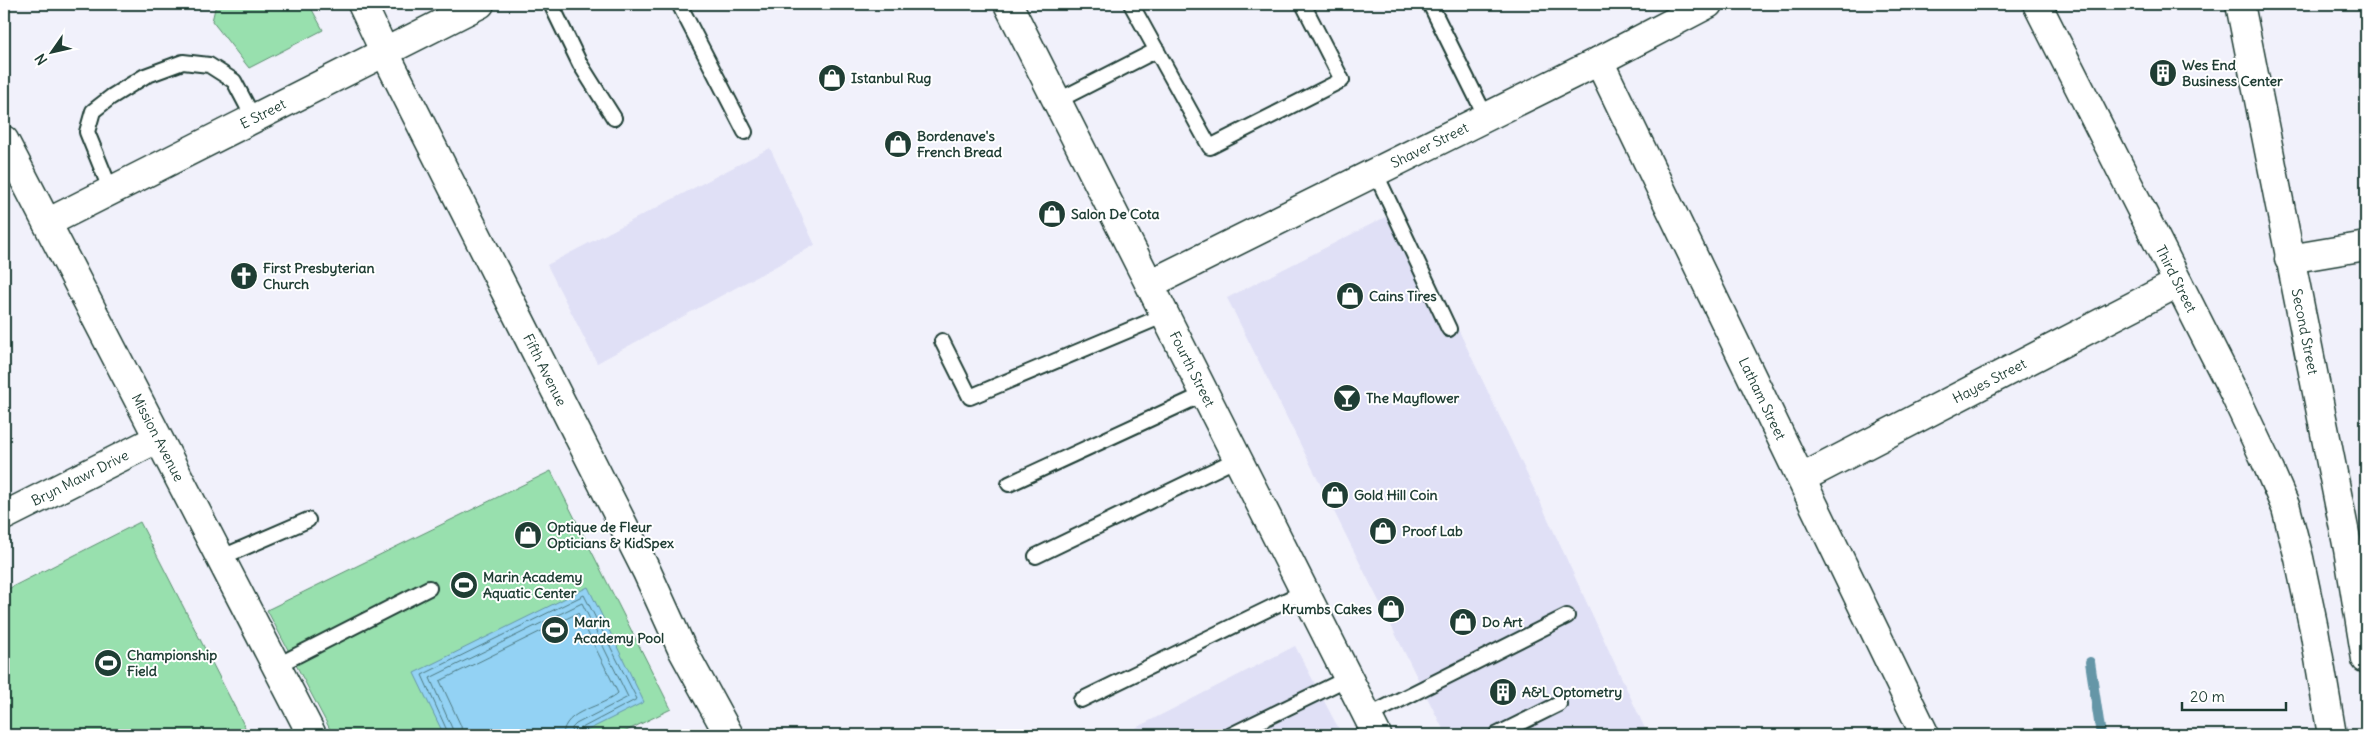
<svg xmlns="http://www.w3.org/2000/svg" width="2370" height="739" font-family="Delius,sans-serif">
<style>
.built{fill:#e0e0f6}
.green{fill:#98e0ae;stroke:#5c8e71}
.water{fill:#93d2f4;stroke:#6596a7}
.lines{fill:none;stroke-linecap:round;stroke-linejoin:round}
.shore{stroke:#4d7981;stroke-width:1}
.stream{stroke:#6596a7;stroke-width:10}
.service-casing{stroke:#1f3d34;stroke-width:18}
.minor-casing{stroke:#1f3d34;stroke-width:31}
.tertiary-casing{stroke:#1f3d34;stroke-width:31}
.secondary-casing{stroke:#1f3d34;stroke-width:31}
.primary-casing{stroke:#1f3d34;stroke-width:31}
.service{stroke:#fff;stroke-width:14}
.minor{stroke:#fff;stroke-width:28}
.tertiary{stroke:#fff;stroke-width:28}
.secondary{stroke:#fff;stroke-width:28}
.primary{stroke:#fff;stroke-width:28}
.labels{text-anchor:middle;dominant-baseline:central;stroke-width:4;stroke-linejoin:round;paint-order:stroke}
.poi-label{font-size:14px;font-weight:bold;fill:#1f3d34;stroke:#fff;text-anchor:start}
.street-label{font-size:14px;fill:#1f3d34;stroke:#fff}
</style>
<rect width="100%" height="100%" fill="#f1f1fb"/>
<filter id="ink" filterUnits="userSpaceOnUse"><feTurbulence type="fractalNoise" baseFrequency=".02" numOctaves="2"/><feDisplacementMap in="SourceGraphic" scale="10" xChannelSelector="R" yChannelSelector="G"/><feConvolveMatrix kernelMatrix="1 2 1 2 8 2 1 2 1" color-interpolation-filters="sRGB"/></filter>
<g filter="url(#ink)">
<!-- built -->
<path class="built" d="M770,148L815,245L597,363L547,265Z
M1401,209L1536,493L1648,735H1446L1227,298Z
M1295,646L1342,735H1122Z"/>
<!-- green -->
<path class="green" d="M216,4H309L323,30L249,68L212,21Z
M551,471L671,709L618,735H333L267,610Z
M140,522L249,735H4V591Z"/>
<!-- water -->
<path class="water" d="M588,587L644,702L578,735H444L414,673Z"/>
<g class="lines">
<!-- shore -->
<path class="shore" d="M449,735L422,675L584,595L637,699L580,729L577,735
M455,735L430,678L582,603L628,697L576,724L572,728L571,735
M462,735L461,726L440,681L578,613L618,693C603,708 564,709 563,735"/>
<!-- stream -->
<path class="stream" d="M2090,662L2101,735"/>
<!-- service casing -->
<g class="service-casing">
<path id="service" d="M551,4L580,64L614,118
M679,4L745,132
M1131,4L1210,147L1342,80L1303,4
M1430,4L1486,117
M1057,101L1157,50
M1375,172L1449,329
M111,191L87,132L93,111L111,97L145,76L183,62L209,65L234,81L254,119
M942,341L970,397L1165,315
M1009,484L1204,394
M1036,556L1237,459
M220,558L308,520
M276,666L429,588
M1081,700L1305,591
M1368,716L1567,616
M1231,735L1348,678
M1496,735L1559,704"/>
</g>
<!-- minor casing -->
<g class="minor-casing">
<g id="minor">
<path id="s1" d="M1599,61L1925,735"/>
<path d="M2289,259L2366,246"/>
<path id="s2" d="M1150,284L1599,61L1708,4"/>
<path id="s3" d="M1802,478L2178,283"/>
<path id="s4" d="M4,516L157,439"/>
</g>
</g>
<!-- tertiary casing -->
<g class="tertiary-casing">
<g id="tertiary">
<path id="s5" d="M362,4L385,53L647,572L682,649L729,735"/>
<path id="s6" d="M4,140L312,735"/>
<path id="s7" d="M47,223L480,4"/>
</g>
</g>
<!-- secondary casing -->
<g class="secondary-casing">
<g id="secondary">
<path id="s8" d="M1008,4L1377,735"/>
</g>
</g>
<!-- primary casing -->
<g class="primary-casing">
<g id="primary">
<path id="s9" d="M2037,4L2232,389L2264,457L2286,508L2299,558L2314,629L2332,735"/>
<path id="s10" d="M2240,4L2348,549L2366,659"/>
</g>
</g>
<!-- service -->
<use href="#service" class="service"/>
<!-- minor -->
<use href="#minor" class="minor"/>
<!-- tertiary -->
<use href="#tertiary" class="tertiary"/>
<!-- secondary -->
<use href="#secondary" class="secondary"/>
<!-- primary -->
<use href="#primary" class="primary"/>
</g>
</g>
<!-- icons -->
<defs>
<g id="building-disc" transform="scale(1.4375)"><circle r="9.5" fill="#1f3d34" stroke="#fff"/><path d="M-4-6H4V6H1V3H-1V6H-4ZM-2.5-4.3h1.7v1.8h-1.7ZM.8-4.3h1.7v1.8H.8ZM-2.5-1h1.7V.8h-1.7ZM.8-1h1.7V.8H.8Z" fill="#fff"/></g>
<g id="shop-disc" transform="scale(1.4375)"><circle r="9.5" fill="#1f3d34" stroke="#fff"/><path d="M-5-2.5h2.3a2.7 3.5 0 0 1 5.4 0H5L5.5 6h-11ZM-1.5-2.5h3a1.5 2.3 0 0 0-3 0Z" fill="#fff"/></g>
<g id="church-disc" transform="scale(1.4375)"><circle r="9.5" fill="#1f3d34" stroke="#fff"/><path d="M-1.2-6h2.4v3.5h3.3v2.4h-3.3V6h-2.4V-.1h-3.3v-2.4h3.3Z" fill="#fff"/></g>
<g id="bar-disc" transform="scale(1.4375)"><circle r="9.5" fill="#1f3d34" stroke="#fff"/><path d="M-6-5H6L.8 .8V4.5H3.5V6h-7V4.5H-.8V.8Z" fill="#fff"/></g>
<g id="stadium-disc" transform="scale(1.4375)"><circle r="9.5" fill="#1f3d34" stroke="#fff"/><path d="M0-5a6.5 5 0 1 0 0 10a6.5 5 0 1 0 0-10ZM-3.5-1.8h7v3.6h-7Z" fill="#fff"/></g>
</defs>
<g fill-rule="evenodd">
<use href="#building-disc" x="2163" y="73"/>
<use href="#shop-disc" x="832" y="78"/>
<use href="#shop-disc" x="898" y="144"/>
<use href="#shop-disc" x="1052" y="214"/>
<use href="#church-disc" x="244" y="276"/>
<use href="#shop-disc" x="1350" y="296"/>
<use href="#bar-disc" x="1347" y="398"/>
<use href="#shop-disc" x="1335" y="495"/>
<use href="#shop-disc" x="1383" y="531"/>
<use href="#shop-disc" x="528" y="535"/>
<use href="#stadium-disc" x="464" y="585"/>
<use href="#shop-disc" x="1391" y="609"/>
<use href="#shop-disc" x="1463" y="622"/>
<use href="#stadium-disc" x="555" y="630"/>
<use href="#stadium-disc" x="108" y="663"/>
<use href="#building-disc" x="1503" y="692"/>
</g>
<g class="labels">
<!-- poi labels -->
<g class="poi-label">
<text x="2182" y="65">Wes End<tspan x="2182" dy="16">Business Center</tspan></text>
<text x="851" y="78">Istanbul Rug</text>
<text x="917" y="136">Bordenave's<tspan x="917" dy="16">French Bread</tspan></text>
<text x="1071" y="214">Salon De Cota</text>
<text x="263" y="268">First Presbyterian<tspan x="263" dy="16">Church</tspan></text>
<text x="1369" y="296">Cains Tires</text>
<text x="1366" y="398">The Mayflower</text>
<text x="1354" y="495">Gold Hill Coin</text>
<text x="547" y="527">Optique de Fleur<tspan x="547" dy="16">Opticians &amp; KidSpex</tspan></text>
<text x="1402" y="531">Proof Lab</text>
<text x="483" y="577">Marin Academy<tspan x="483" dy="16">Aquatic Center</tspan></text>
<text x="1372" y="609" text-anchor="end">Krumbs Cakes</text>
<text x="574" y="622">Marin<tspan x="574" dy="16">Academy Pool</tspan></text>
<text x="1482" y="622">Do Art</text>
<text x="127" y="655">Championship<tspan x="127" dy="16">Field</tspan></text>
<text x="1522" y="692">A&amp;L Optometry</text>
</g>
<!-- street labels -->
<g class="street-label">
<text stroke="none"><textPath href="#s7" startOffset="242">E Street</textPath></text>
<text stroke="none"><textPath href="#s2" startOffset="312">Shaver Street</textPath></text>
<text stroke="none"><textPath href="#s9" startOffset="308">Third Street</textPath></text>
<text stroke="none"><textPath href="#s10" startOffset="334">Second Street</textPath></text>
<text stroke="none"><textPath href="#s5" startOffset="409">Fifth Avenue</textPath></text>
<text stroke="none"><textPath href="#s8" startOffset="409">Fourth Street</textPath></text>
<text stroke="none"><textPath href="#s3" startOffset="211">Hayes Street</textPath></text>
<text stroke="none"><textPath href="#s1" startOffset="375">Latham Street</textPath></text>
<text stroke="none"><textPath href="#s6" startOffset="335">Mission Avenue</textPath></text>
<text stroke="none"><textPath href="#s4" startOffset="85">Bryn Mawr Drive</textPath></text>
</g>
</g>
<!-- margin -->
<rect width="2370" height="739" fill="none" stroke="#fff" stroke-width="20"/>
<rect x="10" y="10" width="2350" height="719" fill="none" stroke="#1f3d34" stroke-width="2" filter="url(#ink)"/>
<!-- north arrow -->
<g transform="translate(52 52) rotate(236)" stroke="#ffffff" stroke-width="4" paint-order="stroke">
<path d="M0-4L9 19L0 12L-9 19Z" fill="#1f3d34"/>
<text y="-8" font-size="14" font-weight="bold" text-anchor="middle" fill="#1f3d34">N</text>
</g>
<!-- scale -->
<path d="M2182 702v8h104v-8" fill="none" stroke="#1f3d34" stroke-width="2.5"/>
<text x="2190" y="702" font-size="15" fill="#1f3d34" stroke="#ffffff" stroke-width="4" paint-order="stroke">20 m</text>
</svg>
